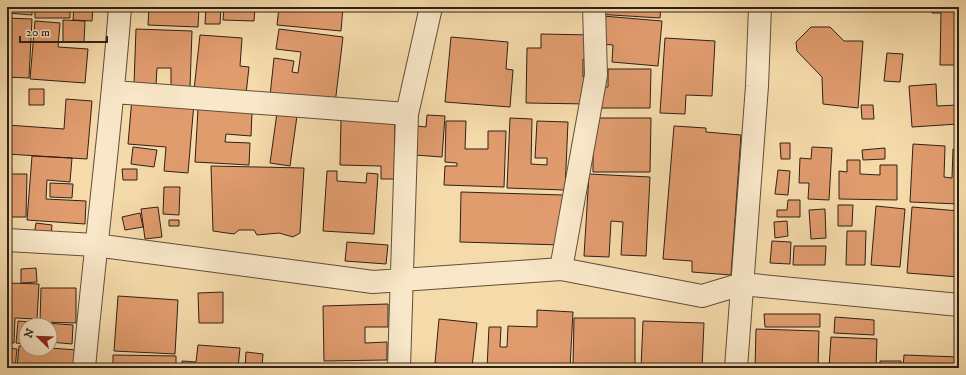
<svg xmlns="http://www.w3.org/2000/svg" width="966" height="375" font-family="'IM FELL DW Pica',serif">
<style>
.building{fill:#e19c6e;stroke:#302018}
.lines{fill:none;stroke-linecap:round;stroke-linejoin:round}
.minor-casing{stroke:#614e3c;stroke-width:24}
.minor{stroke:#f8e7c8;stroke-width:22}
</style>
<rect width="100%" height="100%" fill="#f5daaa"/>
<filter id="stains"><feTurbulence type="fractalNoise" baseFrequency=".005" numOctaves="4"/><feColorMatrix values="0 0 0 0 .2 0 0 0 0 .09 0 0 0 0 .02 0 0 0 .5 -.17"/></filter>
<radialGradient id="worn" r=".72"><stop offset=".6" stop-color="#630" stop-opacity="0"/><stop offset="1" stop-color="#630" stop-opacity=".3"/></radialGradient>
<!-- building -->
<path class="building" d="M7,7H32V15L7,13Z
M35,7H70V18H35Z
M74,7H93L92,21L73,20Z
M149,7H199L198,27L148,25Z
M206,7H221L220,24H205Z
M224,7H255L254,21L223,20Z
M279,7H343L341,31L277,25Z
M452,7H522V10L452,9Z
M524,7H563L562,10Z
M597,7H661L660,18L596,14Z
M932,7H959V65H940L941,13H932Z
M603,16L662,21L658,66L612,62L613,45L601,44Z
M7,18L32,19L29,78L7,77Z
M63,20L85,21L84,42H63Z
M35,21L60,23L58,47L88,49L85,83L30,79Z
M811,27H830L844,41H863L858,108L823,104L822,77L797,51L796,42Z
M136,29L192,31L190,87L171,86V68H157L156,85L134,84Z
M279,29L343,37L335,104L270,96L274,58L294,61L292,72L298,73L301,52L276,49Z
M541,34L593,35L592,59H583V77H589V104L526,103L527,48H541Z
M200,35L242,38L240,66L249,67L246,94L194,90Z
M451,37L508,42L506,69L513,70L510,107L445,102Z
M665,38L715,41L712,96L686,95L685,114L660,113Z
M887,53L903,54L900,82L884,81Z
M608,69H651L650,108H596L597,87H608Z
M936,84L937,106L957,105L958,124L912,127L909,86Z
M29,89H44V105H29Z
M132,98L194,103L188,173L164,171L166,147L128,144Z
M66,99L92,101L87,159L7,154V125L64,129Z
M861,105H873L874,119H862Z
M198,109L252,112L251,136L226,134L225,142L250,143L249,165L195,162Z
M277,113L297,116L290,166L270,163Z
M427,115L445,116L442,157L415,155L417,126L426,127Z
M510,118L532,119L531,164L547,165V158H535L537,121L568,122L565,190L507,188Z
M593,118H651L650,172H593Z
M341,120L395,121L394,179H381V166L340,165Z
M446,121H466L465,149H488V131H506L504,187L444,185L445,166H457V163L445,162Z
M674,126L706,128V132L741,135L731,275L692,272V261L663,259Z
M780,143H790V159H781Z
M913,144L945,146L944,177L952,178L953,149H959V204L910,202Z
M133,147L157,150L154,167L131,164Z
M812,147L832,148L829,200L808,199L809,183H799L800,158L811,159Z
M885,148V159L863,160L862,150Z
M32,156L72,158L70,182L47,180L46,199L86,201L85,224L27,220Z
M847,160H860V174L880,175V165H897V200L839,199V171L847,172Z
M211,166L304,168L300,233L293,237L279,233L257,235L254,230H239L234,234L213,231Z
M122,169H137V180H123Z
M778,170L790,171L788,195L775,194Z
M327,171H337V181L366,183L367,173L378,174L374,234L323,231Z
M7,174H27L26,217H7Z
M589,174L650,177L646,256L621,255L623,222L611,221L609,257L584,256Z
M50,183L73,184L72,198L50,197Z
M164,187H180L179,215L163,214Z
M461,192L563,195L561,245L460,242Z
M788,200H800V217H777V210H787Z
M838,205H853L852,226H838Z
M876,206L905,209L900,267L871,265Z
M158,207L162,237L145,239L141,209Z
M912,207L959,211V277L907,273Z
M825,209L826,238L811,239L809,210Z
M140,213L143,227L125,230L122,217Z
M169,220H179V226H169Z
M787,221L788,236L775,238L774,222Z
M36,223L52,225L51,236L34,235Z
M847,231H866L865,265H846Z
M772,241L791,242L790,264L770,263Z
M347,242L388,245L386,264L345,261Z
M794,246H826L825,265H793Z
M36,268L37,282L21,283V269Z
M7,283L39,284L37,319L15,318L14,343H7Z
M41,288H76V323L40,322Z
M223,292V323H199L198,293Z
M118,296L178,300L175,354L114,351Z
M388,304V327H365V343L387,342V360L324,361L323,306Z
M537,310L573,312L570,368H487L489,327H501L500,347H507L508,326L537,327Z
M764,314H820V327H765Z
M835,317L874,320V335L834,333Z
M574,318H635V368H573Z
M439,319L477,323L472,367L435,363Z
M18,321L73,325L72,344L50,342V325H26V344L16,343Z
M643,321L704,323L702,368H641Z
M756,329L819,331L818,368H755Z
M831,337L877,339L876,368H829Z
M198,345L240,348L238,368H182V361L196,362Z
M19,346H26V349L50,348L77,350L76,368H17Z
M7,348L17,349L15,368H7Z
M246,352L263,354L262,368H245Z
M113,355L176,356V368H113Z
M904,355L959,357V368H903Z
M880,361H901V368H880Z
M321,364L385,365V368H321Z"/>
<g class="lines">
<!-- minor casing -->
<g class="minor-casing">
<path id="minor" d="M114,92L407,114
M7,240L95,245L373,282L561,269L702,296L742,284L959,305
M561,269L596,75L594,7
M84,368C95,248 111,128 120,7
M399,368L407,114L431,7
M736,368L757,86L760,7"/>
</g>
<!-- minor -->
<use href="#minor" class="minor"/>
</g>
<!-- margin -->
<rect width="966" height="375" fill="none" stroke="#f5daaa" stroke-width="24"/>
<rect x="8" y="8" width="950" height="359" fill="none" stroke="#302018" stroke-width="2"/>
<rect x="12" y="12" width="942" height="351" fill="none" stroke="#302018"/>
<!-- north arrow -->
<g transform="translate(38 337) rotate(293)"><circle r="19" fill="#f8e7c8" stroke="#a89782"/>
<path d="M0-3L7 15L0 10L-7 15Z" fill="#8f2418"/>
<text y="-6" font-size="11" font-weight="bold" text-anchor="middle" fill="#302018">N</text>
</g>
<!-- scale -->
<path d="M20 36v6h87v-6" fill="none" stroke="#302018" stroke-width="2"/>
<text x="26" y="36" font-size="12" fill="#302018" stroke="#f8e7c8" stroke-width="3" paint-order="stroke">20 m</text>
<rect width="100%" height="100%" filter="url(#stains)"/>
<rect width="100%" height="100%" fill="url(#worn)"/>
</svg>
